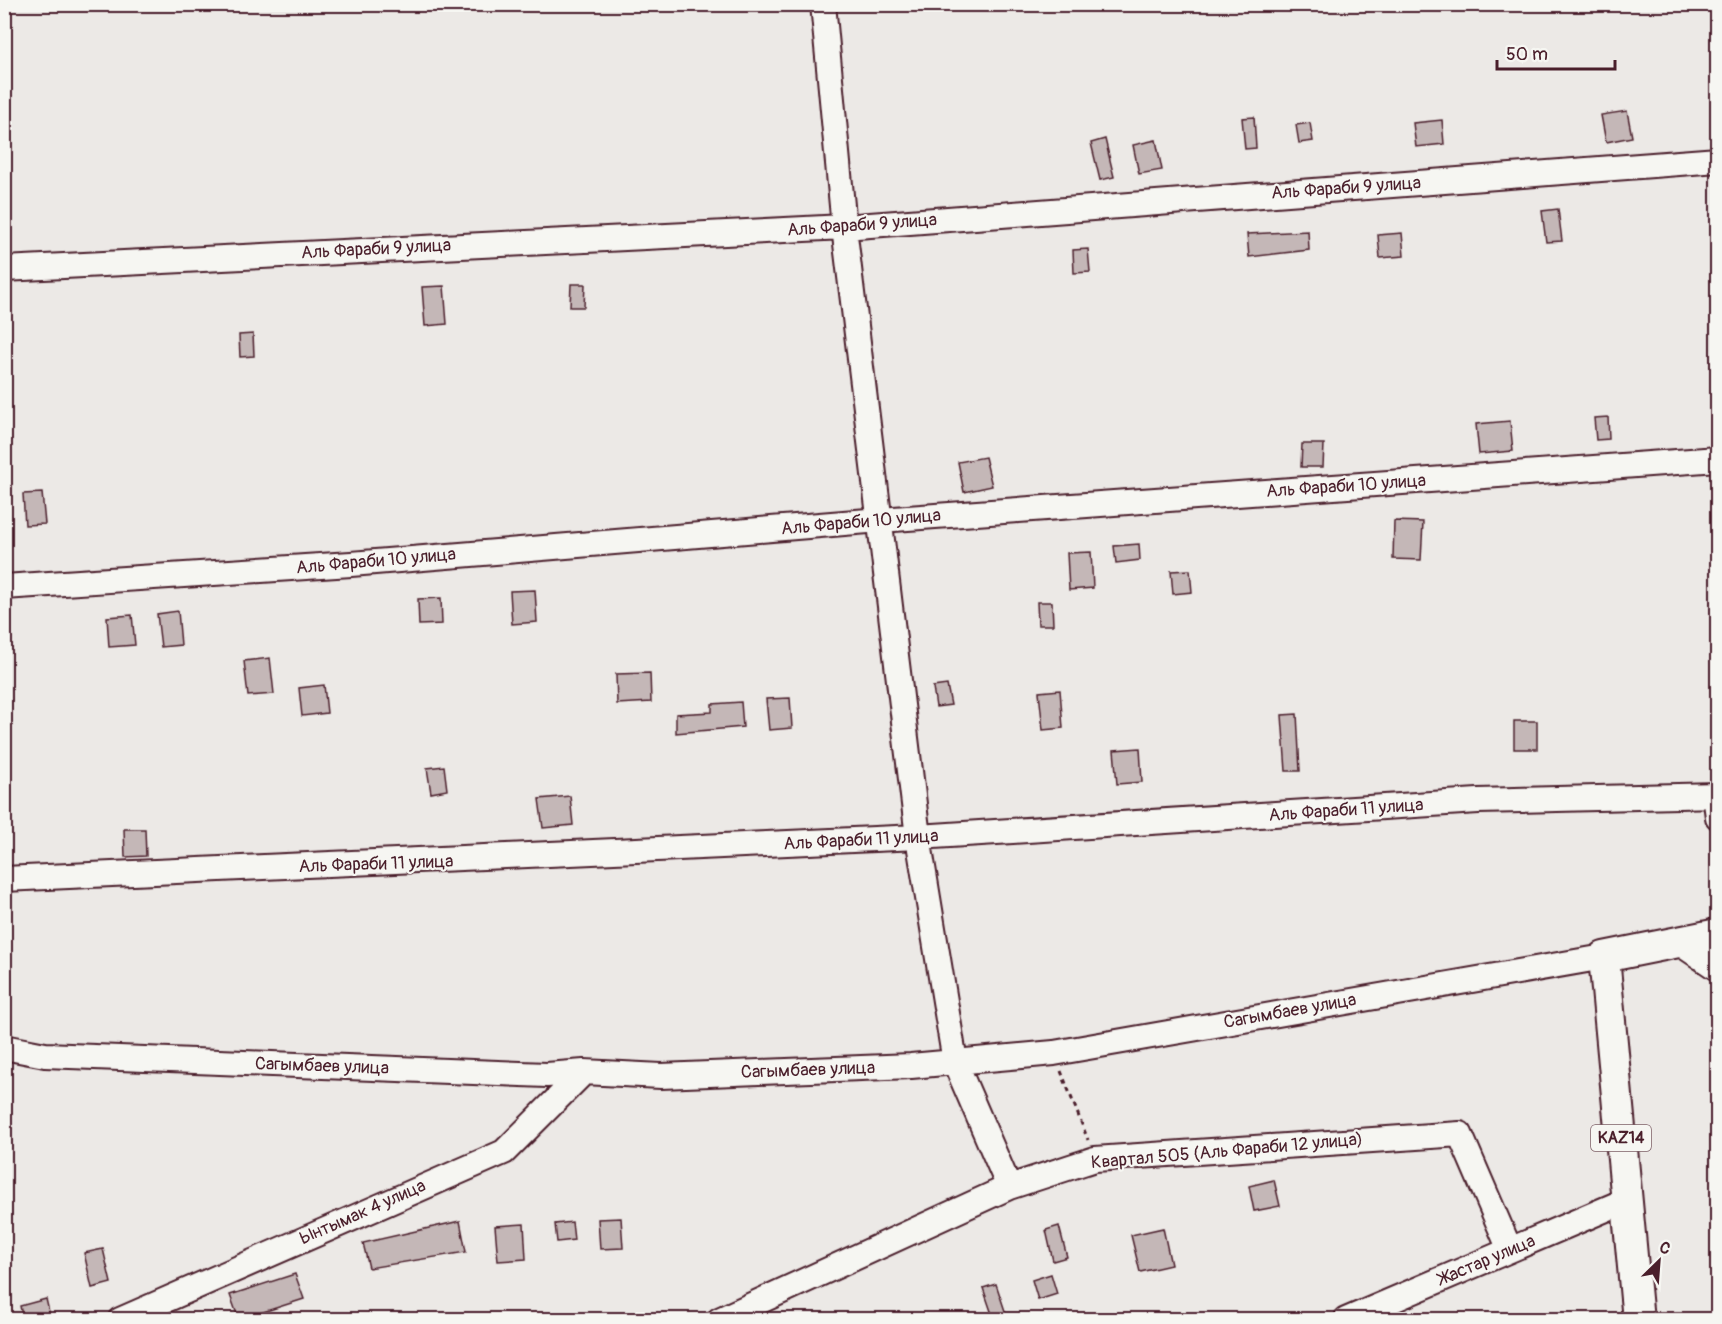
<svg xmlns="http://www.w3.org/2000/svg" width="1722" height="1324" font-family="Pangolin,sans-serif">
<style>
.building{fill:#c4b7b7;stroke:#4a1f2b;stroke-width:1.5}
.lines{fill:none;stroke-linecap:round;stroke-linejoin:round}
.minor-casing{stroke:#4a1f2b;stroke-width:28}
.major-casing{stroke:#4a1f2b;stroke-width:34}
.path{stroke:#4a1f2b;stroke-width:3;stroke-dasharray:4.5 4.5;stroke-linecap:butt}
.minor{stroke:#f6f6f2;stroke-width:24}
.major{stroke:#f6f6f2;stroke-width:30}
.labels{text-anchor:middle;dominant-baseline:central;stroke-width:4.5;stroke-linejoin:round;paint-order:stroke}
.shield{fill:#f6f6f2;stroke:#7e6067;stroke-width:1.5}
.shield-label{font-size:16px;font-weight:bold;fill:#4a1f2b}
.street-label{font-size:18px;fill:#4a1f2b;stroke:#f6f6f2}
</style>
<rect width="100%" height="100%" fill="#ece9e6"/>
<filter id="ink" filterUnits="userSpaceOnUse"><feTurbulence type="fractalNoise" baseFrequency=".0167" numOctaves="2"/><feDisplacementMap in="SourceGraphic" scale="12" xChannelSelector="R" yChannelSelector="G"/><feConvolveMatrix kernelMatrix="1 2 1 2 8 2 1 2 1" color-interpolation-filters="sRGB"/></filter>
<g filter="url(#ink)">
<!-- building -->
<path class="building" d="M1627,111L1632,137L1606,142L1601,115Z
M1254,117L1256,148L1245,149L1242,118Z
M1442,120L1444,144L1416,147L1413,123Z
M1310,123L1313,141L1299,143L1296,125Z
M1105,139L1114,177L1100,180L1091,143Z
M1156,140L1162,170L1139,174L1133,145Z
M1558,209L1562,241L1546,242L1542,211Z
M1308,231L1309,250L1249,257L1247,234Z
M1402,233L1404,256L1380,258L1378,235Z
M1088,249L1090,272L1074,273L1073,250Z
M571,284H585L584,307H570Z
M444,286L447,324L425,326L422,287Z
M253,334L254,356L240,357L239,335Z
M1608,417L1609,439L1596,440L1594,418Z
M1510,421L1513,451L1479,454L1476,424Z
M1302,444H1324L1323,467H1301Z
M985,457L992,486L964,492L958,462Z
M42,493L45,524L25,525L23,494Z
M1394,521L1423,522L1421,560L1393,559Z
M1139,544L1140,560L1116,563L1114,546Z
M1091,552L1093,588L1069,590L1067,553Z
M1190,570L1192,592L1173,594L1171,571Z
M535,590L537,622L512,624L510,591Z
M441,598L442,624L419,625L418,599Z
M1037,602H1052L1053,625H1038Z
M178,611L181,645L161,647L157,614Z
M132,615L135,645L109,647L107,617Z
M270,658L274,694L248,696L244,661Z
M650,673L651,702L617,704L616,674Z
M324,685L327,713L302,716L299,688Z
M947,685L951,705L936,707L933,687Z
M1060,690L1063,728L1043,730L1039,692Z
M790,698L792,728L769,730L766,699Z
M741,702L743,727L676,733V714L712,712V704Z
M1297,714L1300,771H1286L1282,715Z
M1514,721H1537V749H1514Z
M1140,748L1142,782L1117,784L1114,750Z
M444,766L447,790L431,793L427,768Z
M570,796L573,825L543,828L539,799Z
M124,829H145L146,856L125,857Z
M1274,1180L1280,1206L1254,1211L1249,1186Z
M621,1218L623,1248L600,1249L598,1219Z
M460,1221L466,1252L369,1268L363,1243Z
M572,1222L574,1240L557,1242L555,1224Z
M524,1224L526,1259L498,1261L495,1226Z
M1059,1226L1067,1257L1053,1261L1046,1230Z
M1163,1228L1171,1265L1140,1272L1131,1235Z
M103,1249L111,1283L92,1288L84,1253Z
M295,1274L304,1299L260,1313L261,1316L253,1320H239L230,1295Z
M1051,1274L1057,1294L1038,1300L1032,1280Z
M996,1284L1008,1320H994L983,1288Z
M46,1299L51,1320H23L20,1306Z"/>
<g class="lines">
<!-- minor casing -->
<g class="minor-casing">
<path id="minor" d="M823,4L844,227L918,837L955,1062L1009,1187
M4,269L844,227L1718,160
M4,587L351,564L880,520L1718,459
M1715,795L1718,817
M4,879L918,837L1478,801L1718,795
M1678,942L1718,969
M4,1047L45,1055L547,1075L584,1072L661,1076L911,1066L1054,1053L1604,957
M120,1320L504,1152L584,1072
M719,1320L1009,1187L1095,1159L1460,1134L1510,1250
M1346,1320L1627,1200"/>
</g>
<!-- major casing -->
<g class="major-casing">
<path id="major" d="M1638,1320L1604,957L1718,934"/>
</g>
<!-- path -->
<path class="path" d="M1061,1071L1088,1140"/>
<!-- minor -->
<use href="#minor" class="minor"/>
<!-- major -->
<use href="#major" class="major"/>
</g>
</g>
<g class="labels">
<!-- shield labels -->
<rect class="shield" x="1591" y="1125" width="60" height="26" rx="4.5"/>
<g class="shield-label">
<text x="1621" y="1138">KAZ14</text>
</g>
<!-- street labels -->
<g class="street-label">
<text transform="translate(1346 188) rotate(-4)">Аль Фараби 9 улица</text>
<text transform="translate(862 225) rotate(-4)">Аль Фараби 9 улица</text>
<text transform="translate(376 249) rotate(-3)">Аль Фараби 9 улица</text>
<text transform="translate(1346 486) rotate(-4)">Аль Фараби 10 улица</text>
<text transform="translate(861 522) rotate(-5)">Аль Фараби 10 улица</text>
<text transform="translate(376 561) rotate(-5)">Аль Фараби 10 улица</text>
<text transform="translate(1346 810) rotate(-4)">Аль Фараби 11 улица</text>
<text transform="translate(861 840) rotate(-3)">Аль Фараби 11 улица</text>
<text transform="translate(376 864) rotate(-2)">Аль Фараби 11 улица</text>
<text transform="translate(1290 1011) rotate(-10)">Сагымбаев улица</text>
<text transform="translate(322 1066) rotate(2)">Сагымбаев улица</text>
<text transform="translate(808 1070) rotate(-2)">Сагымбаев улица</text>
<text transform="translate(1227 1151) rotate(-5)">Квартал 505 (Аль Фараби 12 улица)</text>
<text transform="translate(363 1212) rotate(-24)">Ынтымак 4 улица</text>
<text transform="translate(1487 1260) rotate(-23)">Жастар улица</text>
</g>
</g>
<!-- margin -->
<rect width="1722" height="1324" fill="none" stroke="#f6f6f2" stroke-width="24"/>
<rect x="12" y="12" width="1698" height="1300" fill="none" stroke="#4a1f2b" stroke-width="2" filter="url(#ink)"/>
<!-- north arrow -->
<g transform="translate(1659 1261) rotate(25)" stroke="#f6f6f2" stroke-width="4.5" paint-order="stroke">
<path d="M0-4.5L10 22L0 15L-10 22Z" fill="#4a1f2b"/>
<text y="-9" font-size="16" font-weight="bold" text-anchor="middle" fill="#4a1f2b">С</text>
</g>
<!-- scale -->
<path d="M1497 60v9h118v-9" fill="none" stroke="#4a1f2b" stroke-width="3"/>
<text x="1506" y="60" font-size="18" fill="#4a1f2b" stroke="#f6f6f2" stroke-width="4.5" paint-order="stroke">50 m</text>
</svg>
